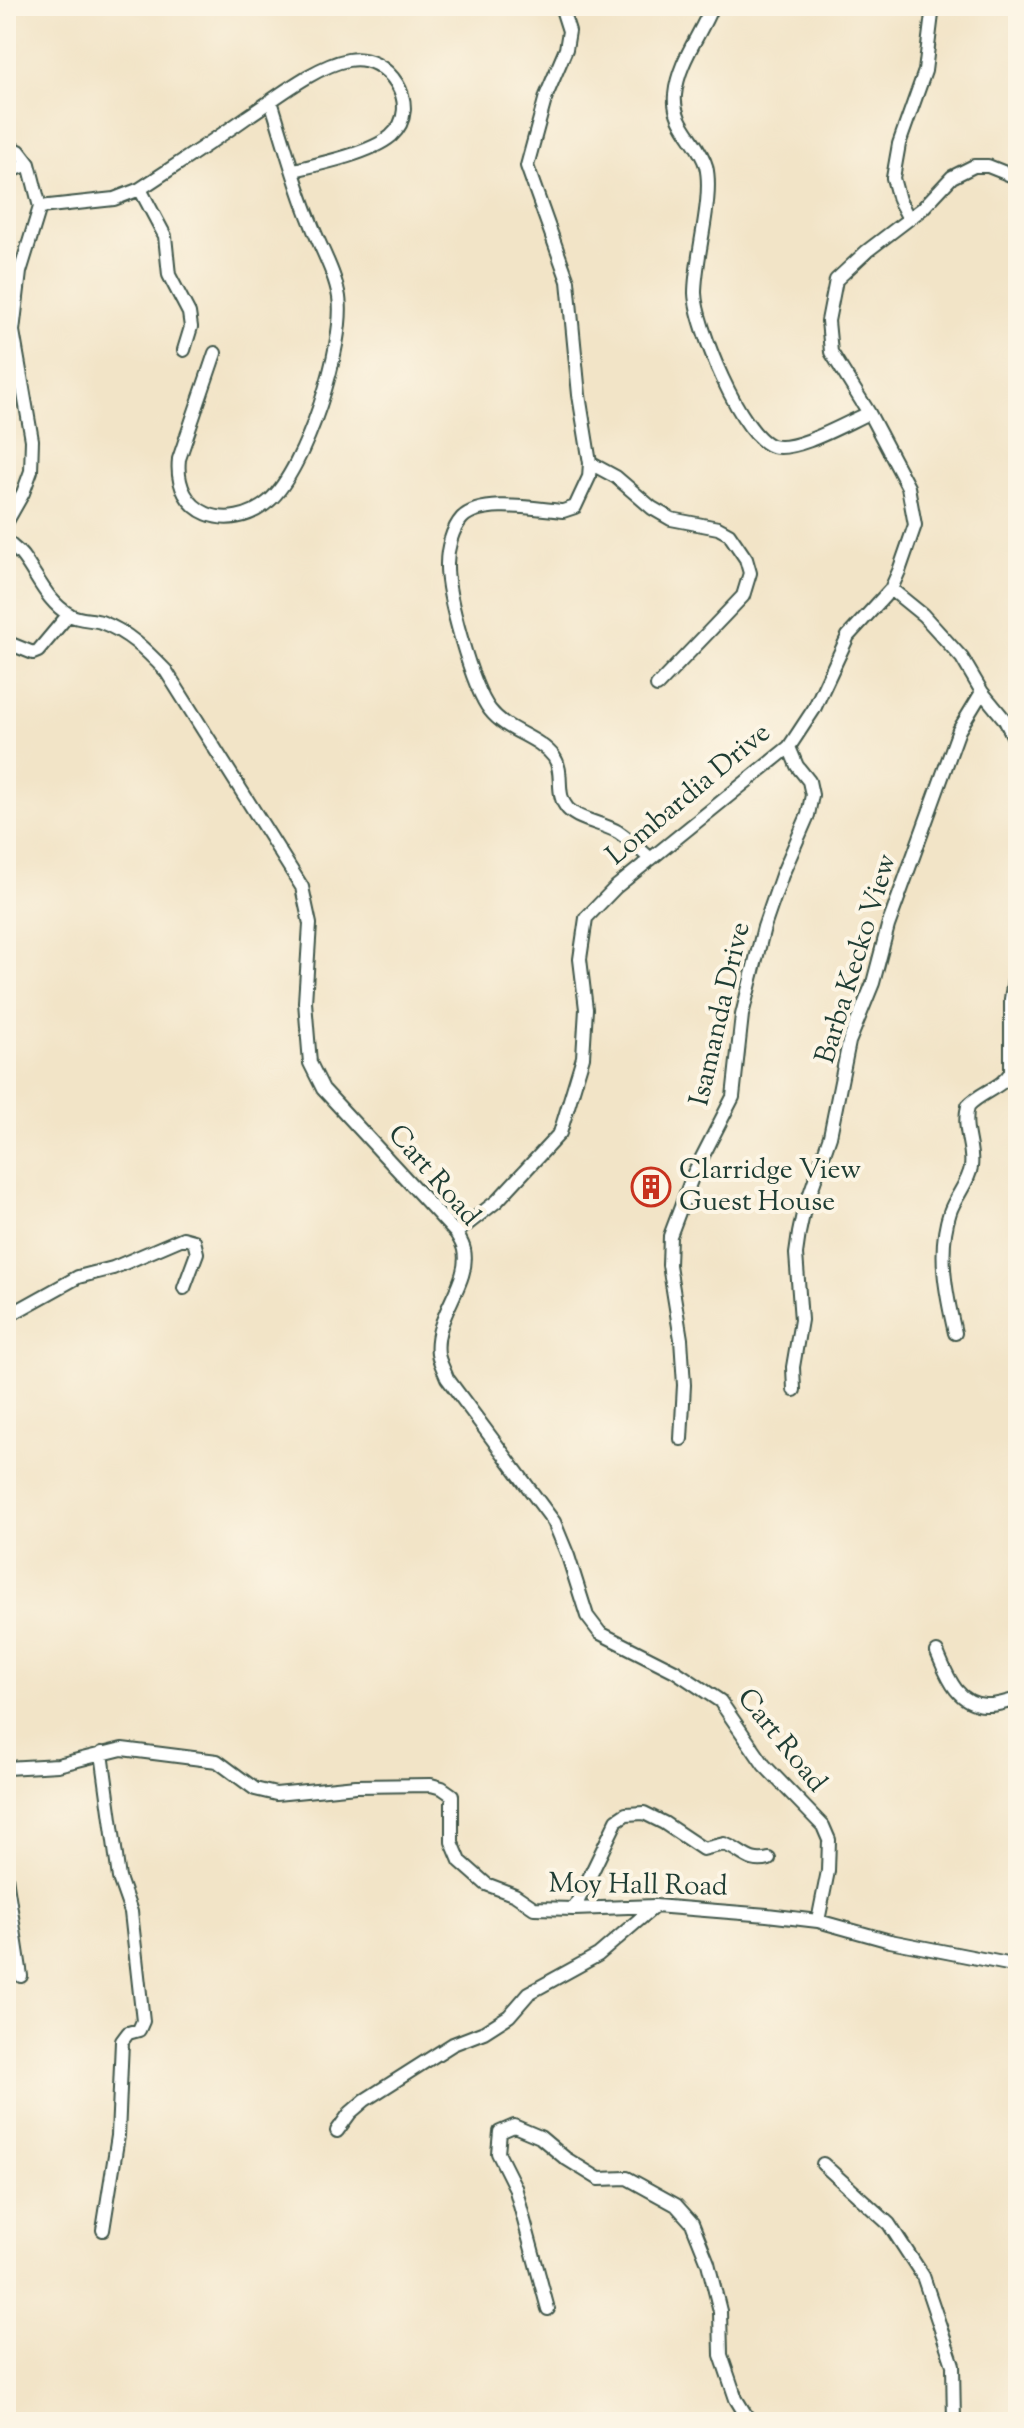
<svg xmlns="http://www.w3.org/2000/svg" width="1024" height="2428" font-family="'Sorts Mill Goudy',serif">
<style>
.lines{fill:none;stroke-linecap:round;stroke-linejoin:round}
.street-casing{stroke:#3f564a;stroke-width:16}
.street{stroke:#fff;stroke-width:12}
.labels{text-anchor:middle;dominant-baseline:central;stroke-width:8;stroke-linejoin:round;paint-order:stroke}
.street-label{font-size:28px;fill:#1f3d34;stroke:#fcf5e5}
.poi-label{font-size:28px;fill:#1f3d34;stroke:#fcf5e5;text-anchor:start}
</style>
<rect width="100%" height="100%" fill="#fcf5e5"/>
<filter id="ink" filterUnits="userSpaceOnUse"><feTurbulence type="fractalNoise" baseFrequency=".0125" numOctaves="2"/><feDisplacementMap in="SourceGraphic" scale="16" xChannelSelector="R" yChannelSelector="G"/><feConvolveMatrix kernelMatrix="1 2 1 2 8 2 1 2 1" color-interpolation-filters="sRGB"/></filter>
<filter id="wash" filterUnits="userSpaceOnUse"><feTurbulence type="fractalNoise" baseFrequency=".006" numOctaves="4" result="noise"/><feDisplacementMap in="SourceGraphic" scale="32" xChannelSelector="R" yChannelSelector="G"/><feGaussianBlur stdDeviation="1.8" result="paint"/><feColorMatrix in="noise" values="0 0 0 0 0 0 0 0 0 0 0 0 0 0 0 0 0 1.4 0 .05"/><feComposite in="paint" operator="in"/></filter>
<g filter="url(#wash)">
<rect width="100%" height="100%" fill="#f2e4c7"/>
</g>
<g filter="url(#ink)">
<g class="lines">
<!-- street casing -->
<g class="street-casing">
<path id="street" d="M561,6L569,31L566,49L546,96L527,166L568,281L579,395L590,463L589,477L575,507L563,511C537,509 482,498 462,518C452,529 447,549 447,564C446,593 472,687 490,710C507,732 538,736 554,757C565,773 554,794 568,809C580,821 603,823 618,832C630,840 640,850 651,859
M712,6C700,36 678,62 675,95C672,124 699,141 706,166C714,198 695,257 695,293C696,325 741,436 772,446C795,453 846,423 869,413
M6,147L19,151L29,164L40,207L20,272L13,331L32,440L31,471L23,493L6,523
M6,173L29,164
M140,189L165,236L169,275L189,313L191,327L184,350
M40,207L114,199L140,189C176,165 212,142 247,117C275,99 315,66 348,60C388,52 424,106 391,136C371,153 320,164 294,170
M908,217L899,200L893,178L899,144L925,71L933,6
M215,353L179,459C173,515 229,535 269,501C305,470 346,344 339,297C335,272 320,247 311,223C295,184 284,142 271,101
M590,463L616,477L652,508L671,519L718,528L729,534L746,559L750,573L743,596L657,686
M6,540C11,547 18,550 23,557C38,577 47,602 70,615C79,620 91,619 101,622C128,632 146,650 166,671L302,887L310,924L305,1002L310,1063L323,1089L456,1233C459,1238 463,1244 464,1250C471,1283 433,1316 438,1354C439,1361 444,1370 447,1378L554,1522L568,1556L587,1616L600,1633L675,1671L720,1701L764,1765L823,1826L829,1840L828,1871L818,1921
M891,589L923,615L962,658L982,692L1005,720L1018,746
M6,642L33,653L38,651L69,614
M456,1233L497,1201L560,1133L583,1057L586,1009L580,959L586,918L616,887L789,747L814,709L848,636L891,589L899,571L915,525L908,487L869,413L831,352L828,321L836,280L867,251L922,209L952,177L974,166H988L1018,178
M6,1317L78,1277L113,1268L183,1238L194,1241L197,1253L184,1288
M955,1333C946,1294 937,1250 950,1212C955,1197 969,1182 971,1167C974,1148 962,1130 968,1106C980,1092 1002,1088 1011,1072V999L1018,954
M794,1390L793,1367L801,1320L796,1254L799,1233L803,1214L830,1136L849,1042L873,983L888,926L959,730L982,692
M681,1439L684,1385L681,1339L669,1265L670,1236L693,1175L733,1097L742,1015L764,927L782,875L808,815L812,795L809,781L797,766L789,747
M937,1652C947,1675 956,1704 986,1705C996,1706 1008,1701 1018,1699
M102,1753L119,1878L131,1912L143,2021L139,2030L128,2033L122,2041L118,2136L103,2230
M6,1768L58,1765L122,1749L217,1761L255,1789L276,1794L356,1786L431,1785L442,1788L452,1795V1842L460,1861L486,1884L515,1895L534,1908L574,1909L655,1906L767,1915L818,1921L890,1941L1018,1966
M6,1877L21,1976
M574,1909L617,1820L626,1814L644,1813L664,1823L703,1849L724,1844C742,1850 749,1865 769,1859
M337,2131L350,2113L365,2100L453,2044L484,2032L509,2016L529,1993L598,1955L655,1906
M823,2164L889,2224L923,2276L953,2365L954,2422
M548,2309L515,2187L498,2153L500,2132L514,2126L540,2137L565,2158L599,2179L627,2178L676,2205L692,2223L708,2263L720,2311L721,2355L736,2399L750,2422"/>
</g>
<!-- street -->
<use href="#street" class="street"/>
</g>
</g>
<!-- icons -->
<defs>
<g id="building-ring" transform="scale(2)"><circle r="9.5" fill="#fcf5e5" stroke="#c8321e" stroke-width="1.5"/><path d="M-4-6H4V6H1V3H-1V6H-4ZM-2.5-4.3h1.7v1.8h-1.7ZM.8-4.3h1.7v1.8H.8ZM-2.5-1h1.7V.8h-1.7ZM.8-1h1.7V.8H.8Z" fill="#c8321e"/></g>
</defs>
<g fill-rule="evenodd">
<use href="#building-ring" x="651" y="1187"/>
</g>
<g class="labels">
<!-- street labels -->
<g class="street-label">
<text transform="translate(689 795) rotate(-40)">Lombardia Drive</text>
<text transform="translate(857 959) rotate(-73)">Barba Kecko View</text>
<text transform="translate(721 1014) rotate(-77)">Isamanda Drive</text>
<text transform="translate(433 1176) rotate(49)">Cart Road</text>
<text transform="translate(781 1741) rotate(51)">Cart Road</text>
<text transform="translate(638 1886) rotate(1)">Moy Hall Road</text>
</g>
<!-- poi labels -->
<g class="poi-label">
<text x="679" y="1171">Clarridge View<tspan x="679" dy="32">Guest House</tspan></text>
</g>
</g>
<!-- margin -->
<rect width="1024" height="2428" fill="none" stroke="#fcf5e5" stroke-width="32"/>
</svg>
